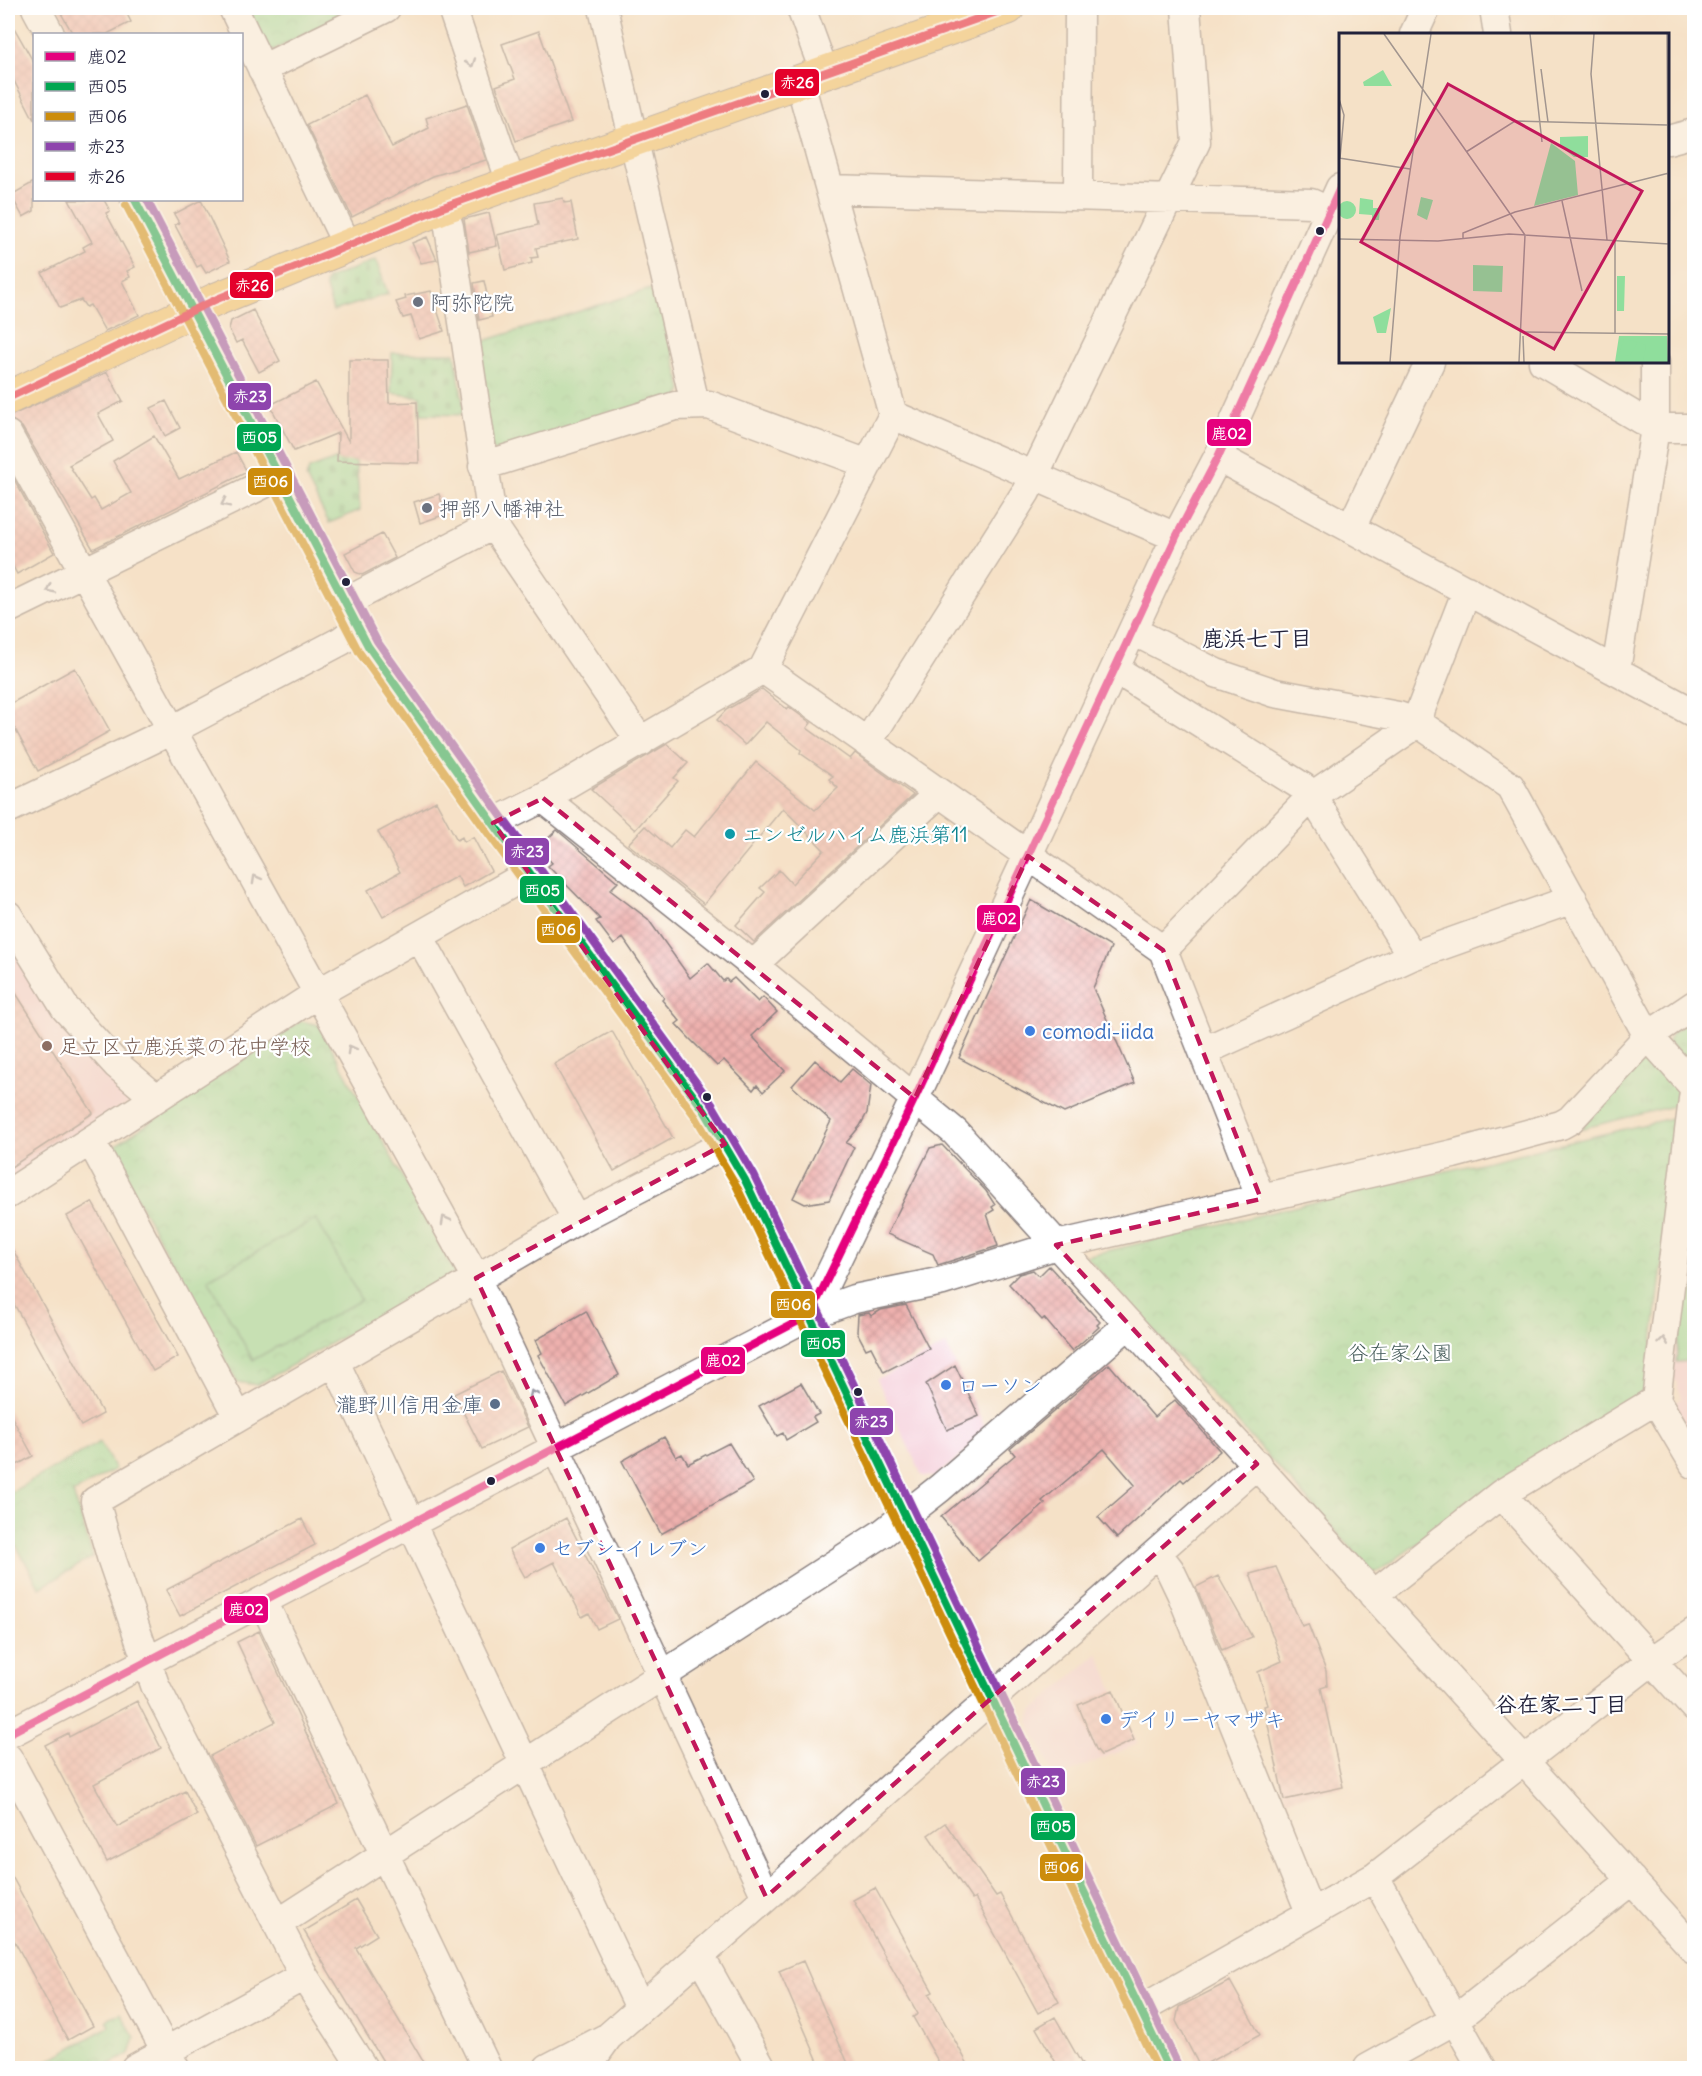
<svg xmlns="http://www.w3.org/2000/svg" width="1702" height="2076" font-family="Delius,'Klee One',sans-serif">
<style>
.built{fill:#f5cfda}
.grass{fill:url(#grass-tufts);stroke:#58806c;stroke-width:1.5}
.cemetery{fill:url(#cemetery-stones);stroke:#58806c;stroke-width:1.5}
.park{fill:url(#park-crowns);stroke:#58806c;stroke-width:1.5}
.garden{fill:#8fde9c;stroke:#58806c;stroke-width:1.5}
.building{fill:url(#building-cross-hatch)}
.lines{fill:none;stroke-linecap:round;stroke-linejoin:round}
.minor-casing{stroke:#8c8281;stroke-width:31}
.major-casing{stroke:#8c8281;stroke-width:35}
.minor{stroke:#fff;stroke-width:28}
.major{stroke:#f1c369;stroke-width:33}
.bus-1-casing{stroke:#fff;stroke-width:12}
.bus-2-casing{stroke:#fff;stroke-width:12}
.bus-3-casing{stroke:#fff;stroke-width:12}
.bus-4-casing{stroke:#fff;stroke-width:12}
.bus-5-casing{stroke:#fff;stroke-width:12}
.bus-1{stroke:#e5007d;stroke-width:8}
.bus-2{stroke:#00a651;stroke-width:8}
.bus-3{stroke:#cc8c0c;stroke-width:8}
.bus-4{stroke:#8e44ad;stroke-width:8}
.bus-5{stroke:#e4002b;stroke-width:8}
.oneway{stroke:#9c9ca7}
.marked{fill:none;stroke:#c2185b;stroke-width:4.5;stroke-dasharray:12 8;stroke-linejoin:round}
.bus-dot{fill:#22223b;stroke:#fff;stroke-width:2}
.worship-dot{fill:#6b7280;stroke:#fff;stroke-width:2}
.culture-dot{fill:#0f9aa8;stroke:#fff;stroke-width:2}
.shop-dot{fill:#3f7fe0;stroke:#fff;stroke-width:2}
.education-dot{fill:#8d6e63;stroke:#fff;stroke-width:2}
.service-dot{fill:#5c6f8a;stroke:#fff;stroke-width:2}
.labels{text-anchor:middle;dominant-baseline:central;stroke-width:4.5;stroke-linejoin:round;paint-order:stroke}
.worship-label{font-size:21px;fill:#5b616d;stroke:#fff;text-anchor:start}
.culture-label{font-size:21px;fill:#0d838f;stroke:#fff;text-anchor:start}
.shop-label{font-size:21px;fill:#366cbe;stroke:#fff;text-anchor:start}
.education-label{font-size:21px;fill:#785e54;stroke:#fff;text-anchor:start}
.park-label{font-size:21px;fill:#435a58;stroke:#fff}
.service-label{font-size:21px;fill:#4e5e75;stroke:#fff;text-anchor:end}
.neighbourhood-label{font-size:22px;font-weight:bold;fill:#22223b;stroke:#fff}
.inset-road{fill:none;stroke:#a1958f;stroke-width:1.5}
.view{fill:#c2185b;fill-opacity:0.15;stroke:#c2185b;stroke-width:3}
.inset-edge{fill:none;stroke:#22223b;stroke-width:3}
.line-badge{stroke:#fff;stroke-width:2}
.badge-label{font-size:16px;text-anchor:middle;font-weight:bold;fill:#fff}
</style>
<defs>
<pattern id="grass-tufts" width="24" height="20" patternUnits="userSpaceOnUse" patternTransform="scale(1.5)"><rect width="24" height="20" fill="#8fde9c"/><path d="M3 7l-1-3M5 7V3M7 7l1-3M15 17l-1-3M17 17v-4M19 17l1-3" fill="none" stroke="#7bbe87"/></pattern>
<pattern id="cemetery-stones" width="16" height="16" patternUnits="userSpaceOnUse" patternTransform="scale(1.5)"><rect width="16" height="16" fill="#8fde9c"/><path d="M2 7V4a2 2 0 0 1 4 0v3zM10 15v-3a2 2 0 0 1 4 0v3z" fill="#7bbe87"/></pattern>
<pattern id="park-crowns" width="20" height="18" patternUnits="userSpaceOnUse" patternTransform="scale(1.5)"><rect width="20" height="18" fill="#8fde9c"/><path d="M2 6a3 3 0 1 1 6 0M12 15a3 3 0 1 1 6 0" fill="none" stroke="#7bbe87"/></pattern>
<pattern id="building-cross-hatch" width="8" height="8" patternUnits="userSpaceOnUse" patternTransform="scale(1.5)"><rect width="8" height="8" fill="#eeb1ae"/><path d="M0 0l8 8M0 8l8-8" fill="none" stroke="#cc9897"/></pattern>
</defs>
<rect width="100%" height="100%" fill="#fff"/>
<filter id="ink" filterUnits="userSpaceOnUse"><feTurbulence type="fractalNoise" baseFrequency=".0167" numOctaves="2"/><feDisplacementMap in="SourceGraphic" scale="12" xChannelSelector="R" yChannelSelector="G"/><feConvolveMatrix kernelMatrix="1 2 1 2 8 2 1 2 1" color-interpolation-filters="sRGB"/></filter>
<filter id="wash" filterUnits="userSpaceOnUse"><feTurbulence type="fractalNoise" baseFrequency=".008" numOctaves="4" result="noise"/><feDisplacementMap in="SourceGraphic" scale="24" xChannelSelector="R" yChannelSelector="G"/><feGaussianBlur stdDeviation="1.35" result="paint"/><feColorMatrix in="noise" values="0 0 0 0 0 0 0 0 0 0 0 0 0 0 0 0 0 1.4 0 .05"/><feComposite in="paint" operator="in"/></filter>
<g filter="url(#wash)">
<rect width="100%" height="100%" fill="#f5e1c7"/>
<!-- built -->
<path class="built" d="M8,935L139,1096L8,1181Z
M1694,1163V1451L1673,1415L1677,1401L1681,1399L1676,1381L1671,1382Z
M946,1345L988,1433L935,1477L922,1476L877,1379Z
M1098,1653L1137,1744L1056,1778L1029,1722L1032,1711Z"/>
<!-- grass -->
<path class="grass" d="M1694,1018V1070L1668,1042L1672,1032Z
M1650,1054L1685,1090L1682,1104L1580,1129Z"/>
<!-- cemetery -->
<path class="cemetery" d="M376,260L388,294L333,311L325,285L327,279Z
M392,353H455L465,415L421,414V397L391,393Z
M338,458L356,462L360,510L329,523L306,478L309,469Z"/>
<!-- park -->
<path class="park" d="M245,8H357L274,50L263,46Z
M650,289L660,294L682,390L678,399L497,452L489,447L475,351L481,342Z
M301,1021L319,1025L455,1273L257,1385L237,1382L110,1149Z
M1680,1116L1647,1391L1502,1483L1379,1571H1372L1086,1256Z
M100,1442L115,1469L73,1493L93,1557L40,1588L8,1531V1494Z
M121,2013L135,2038L130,2054L103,2068H35L110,2026L107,2020Z"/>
<!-- garden -->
<path class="garden" d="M316,1219L361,1300L253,1360L208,1279Z
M1694,1236V1374L1692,1361L1676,1362L1684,1284Z"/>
<g id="blocks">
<!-- building -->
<path class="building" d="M58,8H124L131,22L107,34H73Z
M8,17L34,63V120L8,69Z
M539,31L571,122L516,141L496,86L515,79L502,44Z
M365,95L392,147L429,128L426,118L467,104L486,160L433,176L352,217L307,125Z
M34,182V211L23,217L11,195Z
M563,198L564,203L571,202L578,239L536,248L538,257L531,258L532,263L505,270L497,235L538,225L534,203Z
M69,200H104L110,211L106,213L135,267L127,271L130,277L122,281L139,315L105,331L90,305L86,307L81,300L60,308L42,273L85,251L83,247L92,242Z
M201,200L230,261L206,273L201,265L197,267L175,225L179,223L174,214Z
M489,213L497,246L469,252L464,219Z
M427,237L437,260L421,263L412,243Z
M484,281L492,317L479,320L474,283Z
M431,291L444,331L419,339L411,316L403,318L396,302L406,299L405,296Z
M253,310L280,361L259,372L242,340L236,343L229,329L231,321Z
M349,360H388L389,403L417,402L419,463L337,461L338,433L294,451L270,405L316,382L349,442Z
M107,372L123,401L98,414L113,441L69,465L91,500L94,498L101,510L131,493L113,461L154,436L179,479L236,452L247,472L93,549L22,427L8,417Z
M166,401L180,428L165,436L151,408Z
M8,468L54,553L17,574L8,557Z
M439,494L446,514L420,523L414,502Z
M382,534L395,558L362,575L355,572L345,553Z
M75,668L110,731L38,771L8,716V705Z
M762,689L787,709L789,707L811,723L807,728L850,759L855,753L913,795L754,942L736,925L765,892L760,888L779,870L792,884L824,850L783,808L704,904L628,844L645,826L670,848L685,830L694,837L756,762L815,810L838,788L829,779L833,776L800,753L801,750L766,722L745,745L717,720L726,710Z
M667,744L688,763L674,778L678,781L635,830L591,789Z
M436,801L457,840L462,837L464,842L473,837L491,871L463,887L457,876L383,917L368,890L400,872L378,832Z
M557,830L618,882L610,890L648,919L690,978L708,963L723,981L726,979L729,982L734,978L758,1002L763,997L777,1012L752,1036L785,1071L763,1092L757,1085L753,1090L724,1060L717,1066L690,1039L676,1024L680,1021L662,1000L664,998L623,938L614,945L596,921L600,919L548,866L552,863L538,848Z
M1031,900L1111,947L1093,988L1135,1083L1064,1113L959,1058Z
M8,981L93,1113L8,1169Z
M612,1031L673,1138L614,1171L554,1064Z
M815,1060L840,1082L852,1069L871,1085L867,1113L860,1126L846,1143L854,1147L829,1200L805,1204L793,1198L831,1121L792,1086Z
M942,1145L986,1191L995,1205L992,1207L994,1210L987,1214L998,1246L938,1265L933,1254L887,1234L930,1148Z
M92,1202L178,1357L153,1371L67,1216Z
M8,1241L103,1414L81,1426L8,1293Z
M1049,1266L1100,1322L1097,1325L1099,1327L1072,1351L1044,1318L1042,1320L1009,1284L1019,1274L1033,1270L1039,1276Z
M906,1305L929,1349L884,1372L871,1347L866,1349L857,1332L858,1315L869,1313L871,1316L881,1310Z
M586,1311L619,1375L566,1406L538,1355L542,1353L536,1340Z
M1109,1364L1154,1417L1175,1400L1220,1451L1184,1482L1181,1479L1117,1538L1098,1517L1135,1485L1104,1449L1042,1501L1045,1504L978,1561L941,1517L1015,1455L1010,1449Z
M955,1365L979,1416L947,1430L926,1384Z
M501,1371L528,1427L482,1449L454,1394Z
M801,1383L819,1414L813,1417L816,1422L786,1440L783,1433L777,1436L759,1406Z
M8,1410L33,1456L8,1470Z
M664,1437L676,1457L682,1454L688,1464L729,1443L753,1482L661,1534L622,1461Z
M566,1518L618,1619L597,1629L589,1613L582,1617L554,1562L525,1577L509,1549Z
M302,1519L315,1545L180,1616L166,1590Z
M1276,1567L1302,1626L1308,1624L1326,1671L1327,1686L1321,1688L1343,1787L1284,1800L1264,1706L1268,1705L1258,1672L1282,1661L1250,1574Z
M1218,1576L1252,1637L1222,1650L1196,1587Z
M259,1631L339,1804L256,1846L210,1756L275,1722L237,1642Z
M1113,1690L1134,1740L1101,1755L1096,1749L1078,1705Z
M137,1701L161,1748L94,1784L117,1827L185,1791L197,1815L107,1862L45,1745L68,1733L69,1737Z
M945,1823L996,1896L1000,1894L1059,2002L1038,2013L975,1898L972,1900L928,1835Z
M8,1869L93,2026L68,2040L8,1929Z
M875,1888L933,1992L929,1994L970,2068H942L913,2017L918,2014L853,1900Z
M356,1900L377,1935L356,1948L427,2068H387L304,1931Z
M803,1961L850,2068H821L779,1971Z
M1230,1981L1260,2035L1200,2067L1176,2021L1179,2007Z
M1055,2017L1084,2068H1059L1036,2028Z"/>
</g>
</g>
<g filter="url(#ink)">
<use href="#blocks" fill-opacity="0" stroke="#8c8281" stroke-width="1.5"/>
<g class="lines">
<!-- minor casing -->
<g class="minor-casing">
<path id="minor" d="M36,8L50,34
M233,8L348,247
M452,8L511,183
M603,8L695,404
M801,8L825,74
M1494,8L1498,34
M1414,34L1426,8
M262,69L386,8
M800,83L893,415L1176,537
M1668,140L1694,133
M830,189L1311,203L1330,212
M1078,195L1079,8
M135,200L368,646L493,823L704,1110L745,1180L1168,2068
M443,207L449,227L493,525L641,742
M1543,362L1655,428H1694
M8,435L476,1278L766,1897
M1218,457L1694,713
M483,466L675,406L709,405L868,464
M1351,528L1430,362
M344,603L493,525
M8,609L278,477
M1133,631L1216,673L1275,693L1398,716L1418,723L1510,786L1648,1036L1694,1087
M763,669L1163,950L1312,796L1418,723L1421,709L1467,590
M1115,669L1303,787L1312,796L1412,956
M1616,670L1655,428V362
M867,743L1026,492L1196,142L1186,8
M543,798L763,669L893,415
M8,809L172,730L341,641L357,629
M493,823L543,798L753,965L955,1132L1694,1949
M8,915L65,1008L117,1065L156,1098
M419,936L577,1220
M1163,950L1261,1199
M753,965L938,794
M1204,1051L1412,956L1573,899
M1694,1091L1656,1400L1694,1464
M91,1141L238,1417
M8,1194L320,992L530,873
M810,1315L915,1098L1176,537L1218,457L1340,188
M335,1362L640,2008
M1501,1494L1694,1707
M1157,1553L1170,1570L1181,1593L1310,1912
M1373,1595L1501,1494L1656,1400
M263,1601L487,2068
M8,1734L810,1315L854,1299L943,1281L1057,1245L1453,1154L1561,1125L1570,1120L1648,1036L1694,1005
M8,1758L175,2068
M1375,1877L1482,2068
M277,1924L883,1533L940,1488L1129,1324
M700,1956L762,2068
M1140,2010L1375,1877L1653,1660L1694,1632
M608,2037L1257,1464
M135,2068L304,1976
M363,2068L304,1976L155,1685L112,1560L95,1501L577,1220L725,1144
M548,2068L608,2037L586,2068
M1368,2068L1455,2020L1632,1880"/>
</g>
<!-- major casing -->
<g class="major-casing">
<path id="major" d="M8,398L217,299L443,207L1008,8"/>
</g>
<!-- minor -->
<use href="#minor" class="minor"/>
<!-- major -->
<use href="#major" class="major"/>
<!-- bus-1 casing -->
<g class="bus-1-casing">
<path id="bus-1" d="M8,1734L810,1315L915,1098L1176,537L1218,457L1340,188"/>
</g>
<!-- bus-2 casing -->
<g class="bus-2-casing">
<path id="bus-2" d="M135,200L368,646L493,823L704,1110L745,1180L1168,2068"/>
</g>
<!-- bus-3 casing -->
<g class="bus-3-casing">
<path id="bus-3" d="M126,205L359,652L485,829L695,1116L736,1185L1157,2068"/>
</g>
<!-- bus-4 casing -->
<g class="bus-4-casing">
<path id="bus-4" d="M147,200L377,641L502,817L712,1104L754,1175L1177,2063"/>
</g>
<!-- bus-5 casing -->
<g class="bus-5-casing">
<path id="bus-5" d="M8,398L217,299L443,207L1008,8"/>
</g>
<!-- bus-1 -->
<use href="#bus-1" class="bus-1"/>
<!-- bus-2 -->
<use href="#bus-2" class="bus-2"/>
<!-- bus-3 -->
<use href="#bus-3" class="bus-3"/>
<!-- bus-4 -->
<use href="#bus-4" class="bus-4"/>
<!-- bus-5 -->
<use href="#bus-5" class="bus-5"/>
</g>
<!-- one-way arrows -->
<defs><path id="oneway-chevron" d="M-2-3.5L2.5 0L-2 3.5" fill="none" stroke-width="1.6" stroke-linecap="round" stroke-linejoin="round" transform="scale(1.5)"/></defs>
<g class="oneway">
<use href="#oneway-chevron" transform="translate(471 63) rotate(71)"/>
<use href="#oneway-chevron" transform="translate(225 503) rotate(154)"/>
<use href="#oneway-chevron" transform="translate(50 589) rotate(154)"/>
<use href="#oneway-chevron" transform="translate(256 879) rotate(-119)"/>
<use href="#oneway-chevron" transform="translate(351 1049) rotate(-119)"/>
<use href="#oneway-chevron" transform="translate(445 1220) rotate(-119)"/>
<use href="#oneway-chevron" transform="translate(1663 1341) rotate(-83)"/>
<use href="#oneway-chevron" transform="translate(533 1394) rotate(-116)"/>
</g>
</g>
<!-- marked area -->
<path d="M0 0H1702V2076H0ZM543,798L915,1098L1028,856L1163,950L1261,1199L1056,1245L1257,1464L766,1897L476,1278L725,1144L493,823Z" fill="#f5e1c7" fill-opacity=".55" fill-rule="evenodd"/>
<path class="marked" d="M543,798L915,1098L1028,856L1163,950L1261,1199L1056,1245L1257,1464L766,1897L476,1278L725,1144L493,823Z"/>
<!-- markers -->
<g class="bus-dot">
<circle cx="765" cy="94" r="5"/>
<circle cx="1320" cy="231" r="5"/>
<circle cx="346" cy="582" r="5"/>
<circle cx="707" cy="1097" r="5"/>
<circle cx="858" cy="1392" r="5"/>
<circle cx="491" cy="1481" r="5"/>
</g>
<g class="worship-dot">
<circle cx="418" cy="302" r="6"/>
<circle cx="427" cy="508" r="6"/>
</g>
<circle class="culture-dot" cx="730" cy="834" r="6"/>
<g class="shop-dot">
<circle cx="1030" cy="1031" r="6"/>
<circle cx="946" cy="1385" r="6"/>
<circle cx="540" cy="1548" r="6"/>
<circle cx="1106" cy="1719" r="6"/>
</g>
<circle class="education-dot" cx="47" cy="1046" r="6"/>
<circle class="service-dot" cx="495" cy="1404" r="6"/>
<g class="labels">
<!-- worship labels -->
<g class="worship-label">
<text x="430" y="302">阿弥陀院</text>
<text x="439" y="508">押部八幡神社</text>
</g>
<!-- culture labels -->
<g class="culture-label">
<text x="742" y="834">エンゼルハイム鹿浜第11</text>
</g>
<!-- shop labels -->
<g class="shop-label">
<text x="1042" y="1031">comodi-iida</text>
<text x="958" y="1385">ローソン</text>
<text x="552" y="1548">セブン-イレブン</text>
<text x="1118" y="1719">デイリーヤマザキ</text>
</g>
<!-- education labels -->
<g class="education-label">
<text x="59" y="1046">足立区立鹿浜菜の花中学校</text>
</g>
<!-- park labels -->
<g class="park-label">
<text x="1400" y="1352">谷在家公園</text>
</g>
<!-- service labels -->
<g class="service-label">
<text x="483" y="1404">瀧野川信用金庫</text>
</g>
<!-- neighbourhood labels -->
<g class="neighbourhood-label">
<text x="1257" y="638">鹿浜七丁目</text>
<text x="1561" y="1704">谷在家二丁目</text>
</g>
</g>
<!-- overview -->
<g transform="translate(1339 33)">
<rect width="330" height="330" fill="#f5e1c7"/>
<path d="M44,37L53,53H25L24,49ZM212,110L236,128L239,162L195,173ZM82,164L94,167L88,187L78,182ZM21,165L34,167V175H41L40,187H33V182L20,181ZM164,233L163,259L134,258V232ZM278,243H286L285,278H278ZM280,303H328L329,329H276Z" fill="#8fde9c"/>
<path d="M249,103V124H235L221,113V104ZM-1 177a9 9 0 1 1 18 0a9 9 0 1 1-18 0ZM52,275L47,300H38L34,284ZM285,305L307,312L304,329H279ZM285,305L298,310L291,323L280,322Z" fill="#8fde9c" fill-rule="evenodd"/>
<path class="inset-road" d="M45,1L186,202L180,329M191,1L203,109M255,1L252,41L268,207M328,1L330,292M330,1V227M202,36L209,89M0,66L5,82L1,125M127,119L176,88L328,92M0,125L71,136M223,168L243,258M0,206L99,208L170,201L330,211M124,206V200L176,179L330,140M276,207V300M184,299L330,301M184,303L185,329M51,329L61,204L92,1"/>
<path class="view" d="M109,51L303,158L215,316L22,209Z"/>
<rect width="330" height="330" class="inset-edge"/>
</g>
<g class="line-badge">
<rect x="774" y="68" width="46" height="29" rx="6" fill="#e4002b"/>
<rect x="229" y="271" width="45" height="28" rx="6" fill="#e4002b"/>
<rect x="227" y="382" width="45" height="29" rx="6" fill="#8e44ad"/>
<rect x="1206" y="418" width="46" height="29" rx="6" fill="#e5007d"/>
<rect x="236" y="423" width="46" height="29" rx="6" fill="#00a651"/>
<rect x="247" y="467" width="46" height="29" rx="6" fill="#cc8c0c"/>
<rect x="504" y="837" width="46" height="29" rx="6" fill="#8e44ad"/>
<rect x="519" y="875" width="46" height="29" rx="6" fill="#00a651"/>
<rect x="976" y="904" width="45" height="29" rx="6" fill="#e5007d"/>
<rect x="536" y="915" width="45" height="29" rx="6" fill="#cc8c0c"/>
<rect x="770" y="1290" width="46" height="29" rx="6" fill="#cc8c0c"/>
<rect x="800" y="1329" width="46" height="29" rx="6" fill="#00a651"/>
<rect x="700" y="1346" width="46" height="29" rx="6" fill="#e5007d"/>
<rect x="849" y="1407" width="45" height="29" rx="6" fill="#8e44ad"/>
<rect x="223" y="1595" width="46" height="29" rx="6" fill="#e5007d"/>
<rect x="1020" y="1767" width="46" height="29" rx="6" fill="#8e44ad"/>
<rect x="1030" y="1812" width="46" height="29" rx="6" fill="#00a651"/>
<rect x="1039" y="1853" width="45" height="29" rx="6" fill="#cc8c0c"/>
</g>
<g class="badge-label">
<text x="797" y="88">赤26</text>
<text x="252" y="291">赤26</text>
<text x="250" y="402">赤23</text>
<text x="1229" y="439">鹿02</text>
<text x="259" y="443">西05</text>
<text x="270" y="487">西06</text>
<text x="527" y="857">赤23</text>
<text x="542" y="896">西05</text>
<text x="999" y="924">鹿02</text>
<text x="558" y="935">西06</text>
<text x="793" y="1310">西06</text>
<text x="823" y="1349">西05</text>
<text x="723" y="1366">鹿02</text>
<text x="871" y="1427">赤23</text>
<text x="246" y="1615">鹿02</text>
<text x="1043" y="1787">赤23</text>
<text x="1053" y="1832">西05</text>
<text x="1061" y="1873">西06</text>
</g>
<!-- margin -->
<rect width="1702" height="2076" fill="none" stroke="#fff" stroke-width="30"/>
<!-- legend -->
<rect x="33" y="33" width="210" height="168" fill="#ffffff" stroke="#a7a7b1" stroke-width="1.5"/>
<rect x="45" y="52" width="30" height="9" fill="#e5007d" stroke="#a7a7b1" stroke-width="1.5"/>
<text x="87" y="63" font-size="18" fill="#22223b">鹿02</text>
<rect x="45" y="82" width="30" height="9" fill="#00a651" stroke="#a7a7b1" stroke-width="1.5"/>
<text x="87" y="93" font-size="18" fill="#22223b">西05</text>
<rect x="45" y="112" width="30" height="9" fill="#cc8c0c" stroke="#a7a7b1" stroke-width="1.5"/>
<text x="87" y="123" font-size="18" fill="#22223b">西06</text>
<rect x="45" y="142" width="30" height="9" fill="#8e44ad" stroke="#a7a7b1" stroke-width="1.5"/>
<text x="87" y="153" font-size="18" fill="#22223b">赤23</text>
<rect x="45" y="172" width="30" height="9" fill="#e4002b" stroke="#a7a7b1" stroke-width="1.5"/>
<text x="87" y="183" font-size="18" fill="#22223b">赤26</text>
</svg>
